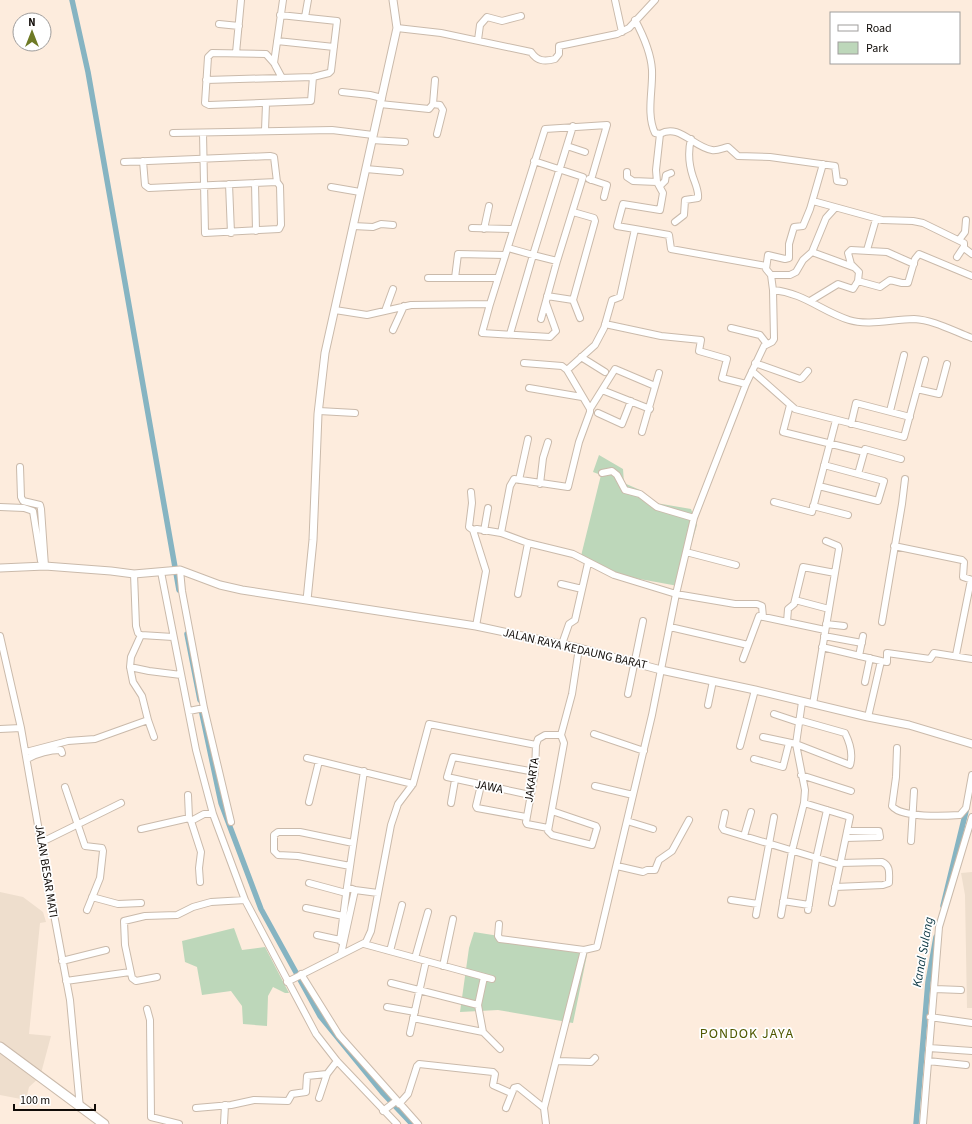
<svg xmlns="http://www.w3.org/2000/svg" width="972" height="1124" font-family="'Source Sans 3',sans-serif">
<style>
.industrial{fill:#eedecd}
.green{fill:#bdd7ba}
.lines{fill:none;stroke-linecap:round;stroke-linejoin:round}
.canal{stroke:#86b4c2;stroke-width:5.5}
.minor-casing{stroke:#cabaab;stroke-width:8}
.tertiary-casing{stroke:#cabaab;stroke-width:9}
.primary-casing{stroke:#cabaab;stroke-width:11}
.minor{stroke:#fff;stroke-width:6}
.tertiary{stroke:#fff;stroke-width:7}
.primary{stroke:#fff;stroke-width:9}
.labels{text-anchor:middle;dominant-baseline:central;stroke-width:3.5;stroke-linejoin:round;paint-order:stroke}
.street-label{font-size:12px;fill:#100b07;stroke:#fff}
.water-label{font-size:13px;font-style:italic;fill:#0d3844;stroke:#fff}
.quarter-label{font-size:14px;letter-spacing:1px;fill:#505903;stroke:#fff}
</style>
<rect width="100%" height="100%" fill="#fdecdd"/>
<!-- industrial -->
<path class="industrial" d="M972,872V1008H967L965,895L961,873Z
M0,892L23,897L43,912L46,922L40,923L29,1034L51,1036L40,1077L29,1087L26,1100L0,1095Z"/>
<!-- green -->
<path class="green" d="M599,455L623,469L624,483L640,490L656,503L691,509L697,525L691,545L685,547L678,586L612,574L581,556L601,475L593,472Z
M234,928L242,950L265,947L289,993H285L273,987L268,996L267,1026L243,1024L242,1006L231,991L202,995L197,967L185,962L182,941Z
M474,932L588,950L573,1023L498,1010L460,1012L469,948Z"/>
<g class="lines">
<!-- canal -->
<path class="canal" d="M72,0L88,72L179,590
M187,634L200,700
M201,709L221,803L261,909L320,1016L382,1092L412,1124
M943,906L967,807
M916,1124L928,982L936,937"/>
<!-- minor casing -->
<g class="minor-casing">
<path id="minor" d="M615,0L622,32
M280,15L337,21L331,71L329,73L313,77L311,101L209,105L205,103L208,57L212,53L266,54L274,63L282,78
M305,17L308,0
M219,24L239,26
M397,28L441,33L531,52C537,61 544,62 555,59L559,54V46L617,34L629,28L655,0
M478,40L480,25L487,17L502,21L521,16
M277,41L334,47
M236,53L241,0
M274,63L283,0
M206,80L313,77
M342,92L370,95L382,98
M380,104L429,109L433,104L440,105L443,110L437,134
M433,104L435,80
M265,130L266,104
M173,133L332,130L373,135
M660,134C679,123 693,147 712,150C717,151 723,148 728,147L738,156L770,157L835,166L837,181L844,182
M372,140L405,142
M567,146L585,152
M143,161L145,185L149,188L277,182
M534,161L583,177L557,261L533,255L573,126
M124,162L270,156L274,157L277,182L280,186L281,225L279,229L205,233L203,133
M366,169L400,172
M627,172V177L633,181L657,182
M589,179L607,185L604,197
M255,183L256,231
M229,184L231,233
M660,186L665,181L666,175L671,173
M331,187L360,192
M813,201L882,220L913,221L923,223L964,243V248L972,254
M573,212L594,218L595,221L573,300L580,318
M675,222L684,215L685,200L698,198C699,191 695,183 693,177C689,165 688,151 691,139
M353,226L373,227L381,224L393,225
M472,228L513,229
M484,229L489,206
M635,229L617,226L623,204L660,210L663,193L657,182L656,170L660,134L655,133C646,114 653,90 652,70C651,53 643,35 635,20
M959,240L965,232L966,220
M508,248L533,255L510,334
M867,250L876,219
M812,252L853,267
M957,257L963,248
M914,264L887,252L851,250L848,253L851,264L859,272L858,281L880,287L890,280L902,283H908L915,259L919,254L972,276
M771,275H790L796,272L803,260L812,252L826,218L835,208
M428,278H498
M455,278L458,254L505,255
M773,290C804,293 821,311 849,320C869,326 893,319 914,319C934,320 953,331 972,338
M547,296L573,300
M810,301L838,284L853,289L858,281
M490,304L482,333L550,337L556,331L546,303
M335,310L367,315L411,305L490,304L545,129L607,125L591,180
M385,311L393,289
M541,319L557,261
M605,324L661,336L701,340L699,351L727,359L722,378L746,384
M731,328L760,335L767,344
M393,330L404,306
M581,357L605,372
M755,363L800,379L802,378L808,371
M567,370L595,345L604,328L612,300L620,297L635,229L669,235L671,249L766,266
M752,371L795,409L904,437L925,360
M529,388L582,397
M917,389L939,394L947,364
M602,390L650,409
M790,405L783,432L864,452
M590,409L615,369L655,386
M319,411L355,413
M890,411L904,355
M598,413L622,424L631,401
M851,424L856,403L910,417
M642,432L659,373
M20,467L21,497L23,501L40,505L41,509L45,566
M602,473L612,471L617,475L625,490L640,494L657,507L694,518
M858,474L865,449L901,459
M519,480L528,439
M540,484L543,458L548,442
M819,486L878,501L884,481L824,465
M471,492L472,503L469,527L473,530L486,571L476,626
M774,502L812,512L836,420
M813,506L848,515
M0,507L24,508L33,511L41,561
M473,530L477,529L501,533L528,543L573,554L614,575L676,594L735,604H757L762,606L763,617
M484,531L488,508
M501,533L510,486L514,479L568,487L579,442L590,412V409L567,370L562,366L524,363
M894,546L962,560L964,562L963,577L972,580
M686,552L736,565
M180,570L182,591L204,708L231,822
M161,572L196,750L213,814L245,900L316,1034L337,1061L397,1124
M134,574L136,626L138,633L141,635
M561,584L582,589
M518,594L528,543
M795,600L829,609
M787,622L788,609L794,604L803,567L835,573
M882,622L902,504L905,479
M826,624L844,626
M670,627L748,645
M0,636L21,728L47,877L70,1000L80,1108
M824,636L862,643
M562,644L569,624L575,620L588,563
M822,647L881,661L868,717
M956,655L971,580
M859,656L863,636
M743,659L759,616L825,630
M881,661L887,662V653L930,659L934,653L972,659
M130,667L149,671L181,675
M865,682L870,658
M628,694L643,621
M813,704L839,549L838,546L826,541
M708,705L713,681
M189,711L204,708
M774,714L798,722
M148,720L154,737
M0,729L21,728
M594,734L644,751
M763,737L796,744L850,765C853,755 850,743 845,733L799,720
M740,746L755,690
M897,748L896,777L892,806C901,818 945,816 960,815L966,808L972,775
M26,752L68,741L95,739L148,720L142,696L133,682L130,667L131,657L141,635L173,637
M307,758L413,784
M27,759C38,753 48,750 61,750L62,753
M754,759L783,767L789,743
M801,775L851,791
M481,785L476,806L477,808L526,817
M595,786L633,795
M65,787L85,846L102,848L103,851L100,878L87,910
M188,795L189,818
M530,795L447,777L453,757L535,772
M309,802L319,761
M451,803L455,780
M804,803L850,817L832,903
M552,811L596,826L597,828L592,845L552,835L548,831L564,743L561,735L572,694L579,648
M725,813L722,827L724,830L840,865
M191,821L201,852L199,868L200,882
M627,821L653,829
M548,828L527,824L526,822L535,772L536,745L538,739L545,735H561
M141,829L189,818L191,821L204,814H213
M744,836L751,812
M846,838L880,837L879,831H847
M911,841L914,791
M42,842L121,803
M350,866L298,856L278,855L274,851V835L278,832H300L353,843
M617,866L643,872L647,870H655L659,860L672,851L689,820
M309,883L346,893
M835,887L883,885L889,883C889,874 891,866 882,862L840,863
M355,890L378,893
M92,897L118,904L141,903
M731,900L758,904
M783,901L809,905
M306,908L343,916
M808,910L816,859L827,810
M756,915L774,817
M781,915L792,851L804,803L805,790L796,744L802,702
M499,924L498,936L500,939L584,950
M317,935L340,940
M340,941L347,887
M364,944L492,979
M390,951L402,905
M341,954L355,890L347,887L364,771
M415,958L428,912
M62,961L106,950
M443,966L453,919
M301,974L339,1035L418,1124
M157,977L136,981L132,978L125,945L124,921L145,916L177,915L193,907L211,902L245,900
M484,977L478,1005L483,1032L500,1049
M66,981L130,972
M287,982L366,942L371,931L391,825L398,804L413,784L429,724L536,745
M391,983L478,1005
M935,989L961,990
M387,1007L415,1012
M147,1009L150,1020L151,1117L179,1124
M930,1017L972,1023
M413,1018L483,1032
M410,1033L426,961
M929,1048L972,1051
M557,1061L591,1062L595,1058
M928,1061L966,1065
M319,1098L327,1074L337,1061
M399,1104L408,1094L417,1066L419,1064L493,1072L495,1074L493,1085L511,1093
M196,1108L231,1105L254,1100L288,1101L292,1094L306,1092L307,1076L327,1074
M506,1108L514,1088L518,1087L544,1108L584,950L597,947L652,715L676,594L694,518L746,384L764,346L772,342L774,339L773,290L771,275L766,269L768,255L785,259L789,258V244L794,227L803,226L810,209L823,164
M544,1108L546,1124
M383,1111L396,1101
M224,1124L225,1105
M923,1124L939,927L972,817"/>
</g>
<!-- tertiary casing -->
<g class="tertiary-casing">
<path id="tertiary" d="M0,568L45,566L111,571L134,574L180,570L220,585L242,590L476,626L579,648L661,670L755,690L868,717L909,725L972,744
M307,600L313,540L318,414L325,353L397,28L393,0"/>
</g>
<!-- primary casing -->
<g class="primary-casing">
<path id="primary" d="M0,1047L104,1124"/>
</g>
<!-- minor -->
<use href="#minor" class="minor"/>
<!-- tertiary -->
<use href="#tertiary" class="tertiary"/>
<!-- primary -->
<use href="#primary" class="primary"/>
</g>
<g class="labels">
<!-- street labels -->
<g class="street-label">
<text transform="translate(575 649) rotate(13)">JALAN RAYA KEDAUNG BARAT</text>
<text transform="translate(532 780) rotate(-82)">JAKARTA</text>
<text transform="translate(489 787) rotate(11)">JAWA</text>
<text transform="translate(46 871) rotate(81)">JALAN BESAR MATI</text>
</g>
<!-- water labels -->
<g class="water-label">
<text transform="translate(923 952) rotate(-80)">Kanal Sulang</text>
</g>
<!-- quarter labels -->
<g class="quarter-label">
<text x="747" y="1034">PONDOK JAYA</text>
</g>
</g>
<!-- legend -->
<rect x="830" y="12" width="130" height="52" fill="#ffffff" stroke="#9f9d9c"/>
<rect x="838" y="25" width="20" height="6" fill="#ffffff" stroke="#9f9d9c"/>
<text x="866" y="32" font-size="12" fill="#100b07">Road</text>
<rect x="838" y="42" width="20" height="12" fill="#bdd7ba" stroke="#9f9d9c"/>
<text x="866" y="52" font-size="12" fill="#100b07">Park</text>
<!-- north arrow -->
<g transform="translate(32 32)"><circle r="19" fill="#ffffff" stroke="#9f9d9c"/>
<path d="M0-3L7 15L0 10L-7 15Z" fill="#6e7a25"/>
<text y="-6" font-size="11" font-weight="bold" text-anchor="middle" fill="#100b07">N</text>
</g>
<!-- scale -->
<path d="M14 1104v6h81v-6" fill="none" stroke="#100b07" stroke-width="2"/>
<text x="20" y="1104" font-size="12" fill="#100b07" stroke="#ffffff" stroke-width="3" paint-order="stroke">100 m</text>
</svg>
